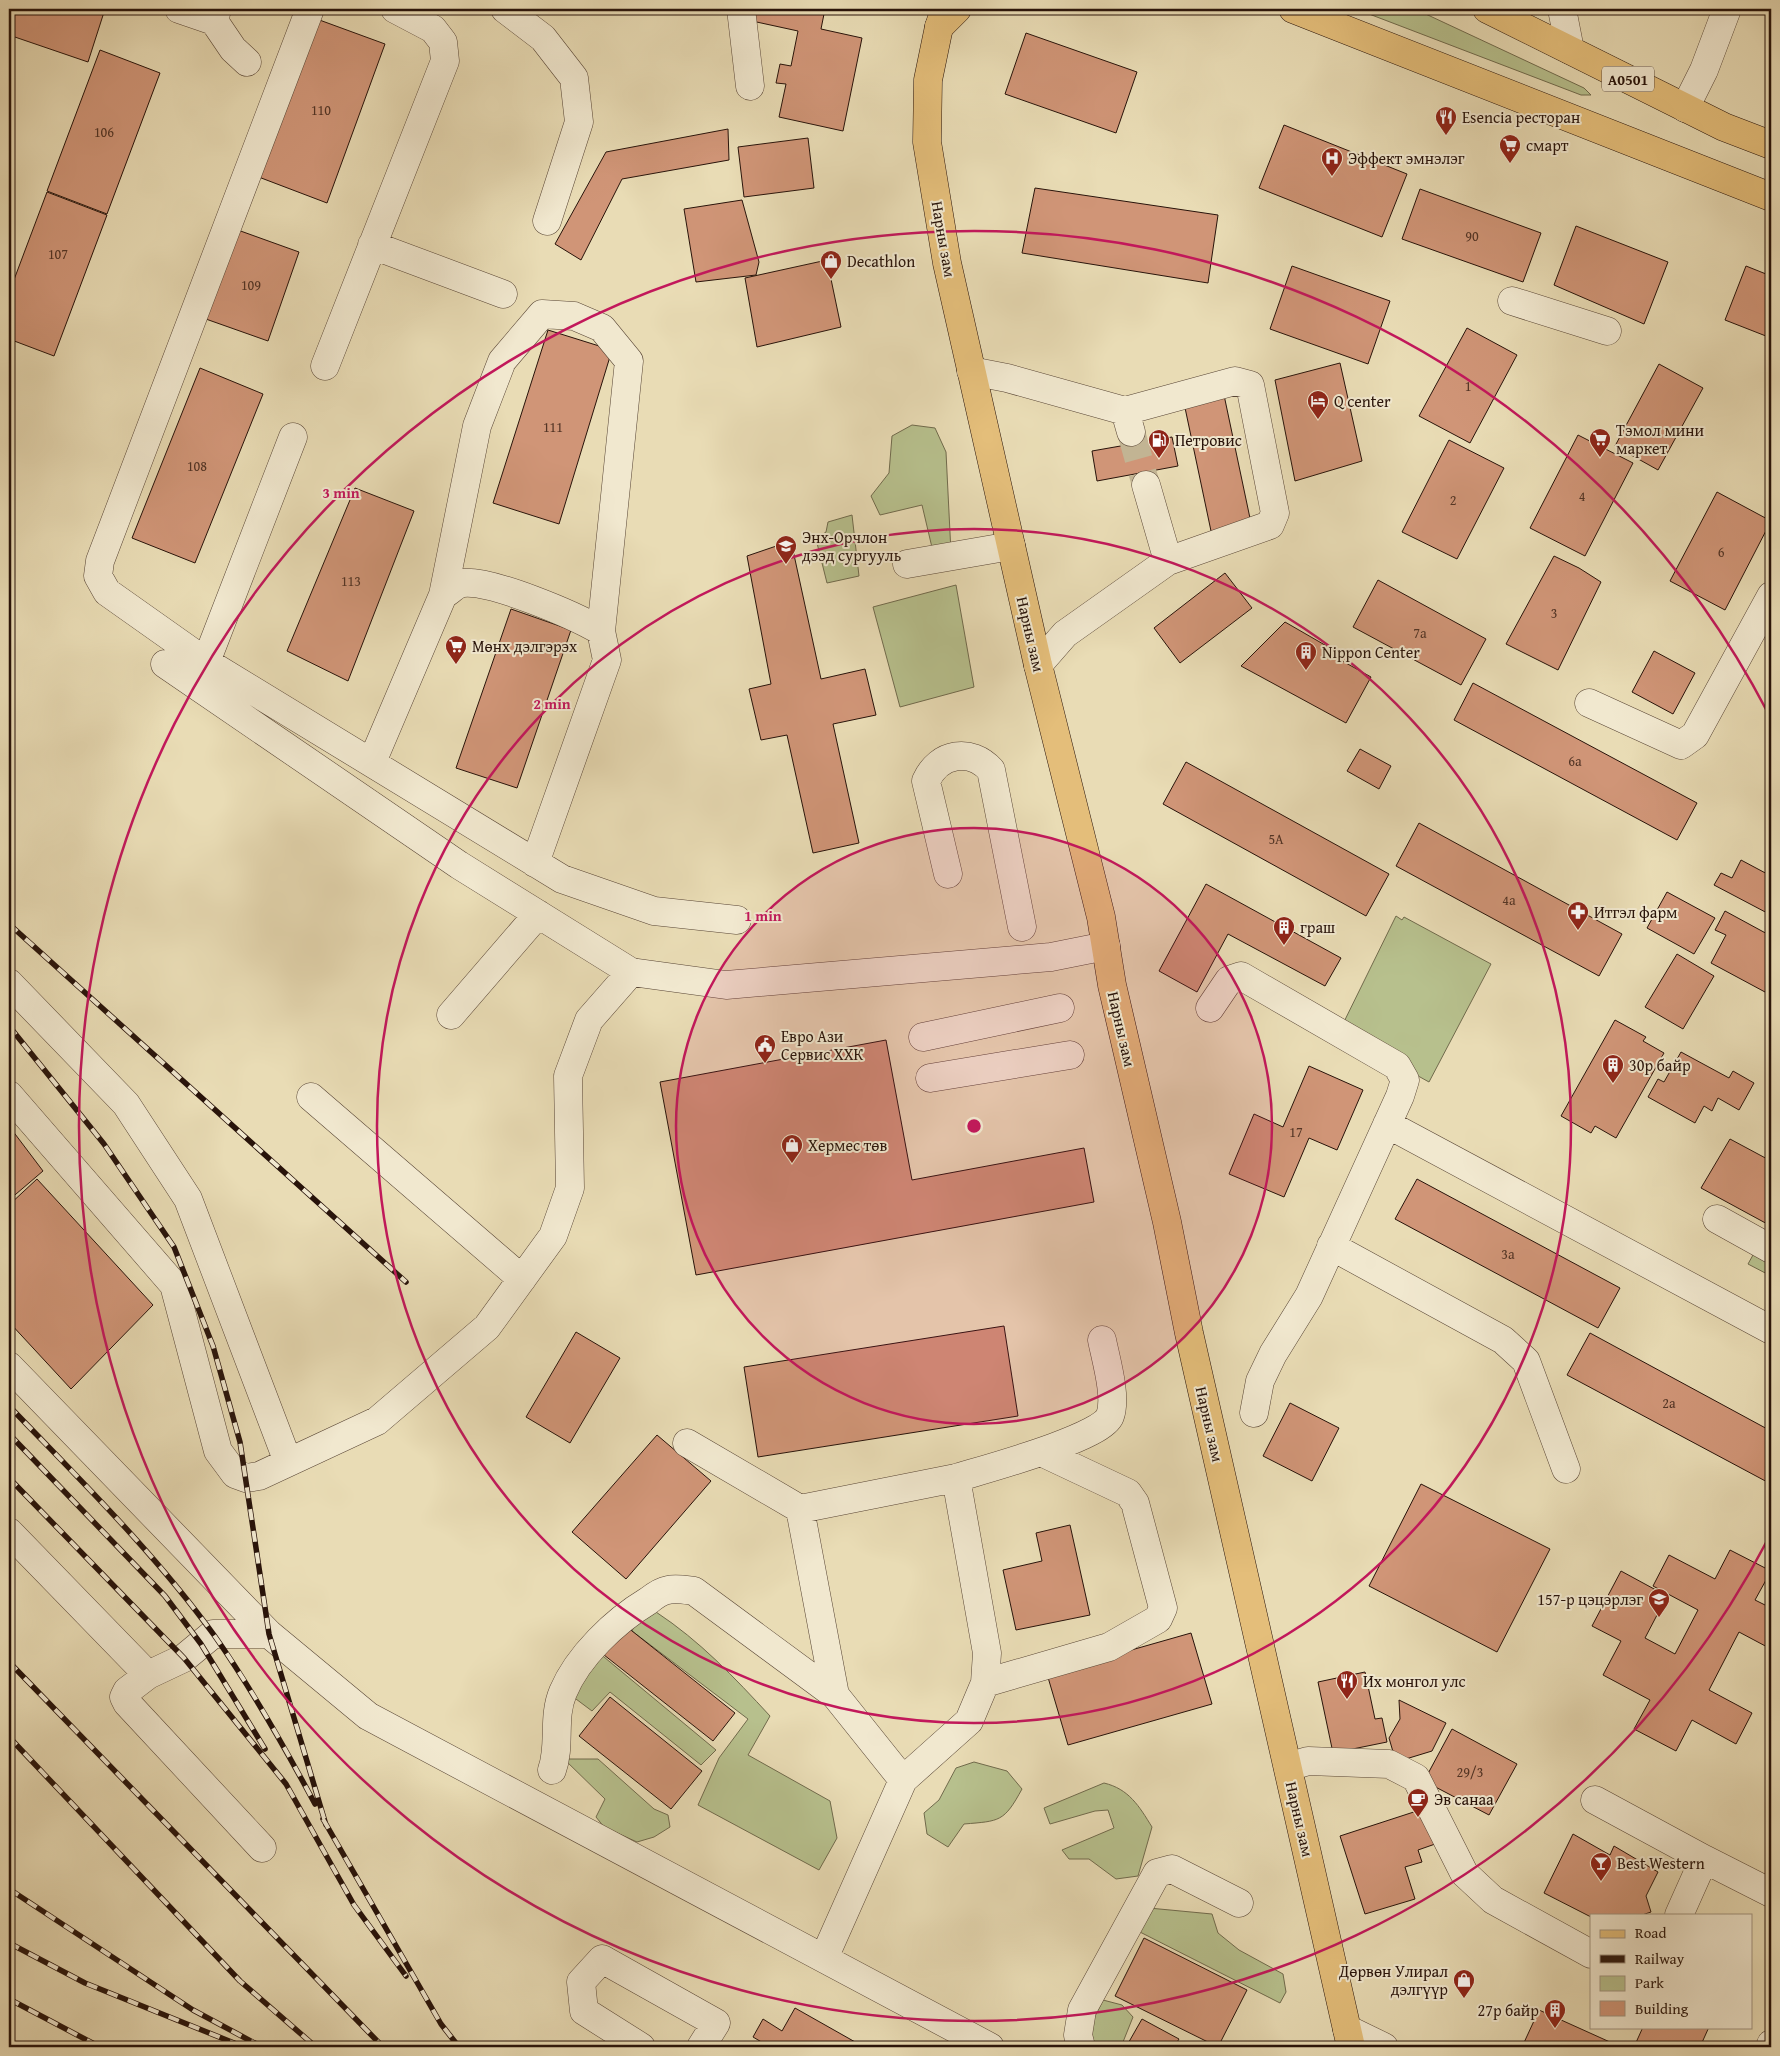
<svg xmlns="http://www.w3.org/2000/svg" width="1780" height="2056" font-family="'Gentium Book Plus',serif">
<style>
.green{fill:#b7c08d;stroke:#706a4c}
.building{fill:#d09577;stroke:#28130a}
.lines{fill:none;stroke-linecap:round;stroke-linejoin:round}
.minor-tunnel{stroke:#c2b493;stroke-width:28;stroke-dasharray:28 14;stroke-linecap:butt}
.minor-casing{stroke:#584535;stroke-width:29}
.major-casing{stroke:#28130a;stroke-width:29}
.highway-casing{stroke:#28130a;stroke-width:29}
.minor{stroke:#f1e8cf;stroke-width:28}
.major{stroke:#e4be7a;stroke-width:28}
.highway{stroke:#e4be7a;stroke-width:28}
.rail-casing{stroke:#28130a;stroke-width:5.5}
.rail{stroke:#f1e8cf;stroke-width:4;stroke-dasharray:11;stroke-linecap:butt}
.ring{fill:none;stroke:#c2185b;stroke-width:2.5}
.labels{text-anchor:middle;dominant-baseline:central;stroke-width:4;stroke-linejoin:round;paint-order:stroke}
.number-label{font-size:14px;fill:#523425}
.shield{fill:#f1e8cf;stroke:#645345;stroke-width:1}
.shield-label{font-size:15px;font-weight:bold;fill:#28130a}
.poi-label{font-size:16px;fill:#28130a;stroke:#f1e8cf;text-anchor:start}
.street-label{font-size:16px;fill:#28130a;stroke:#f1e8cf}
.centre{fill:#c2185b;stroke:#f1e8cf;stroke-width:2.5}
.ring-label{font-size:15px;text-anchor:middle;font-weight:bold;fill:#c2185b;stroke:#f1e8cf;stroke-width:4;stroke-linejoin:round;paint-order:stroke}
</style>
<rect width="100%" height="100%" fill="#e9dcb5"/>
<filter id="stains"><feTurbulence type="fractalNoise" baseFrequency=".004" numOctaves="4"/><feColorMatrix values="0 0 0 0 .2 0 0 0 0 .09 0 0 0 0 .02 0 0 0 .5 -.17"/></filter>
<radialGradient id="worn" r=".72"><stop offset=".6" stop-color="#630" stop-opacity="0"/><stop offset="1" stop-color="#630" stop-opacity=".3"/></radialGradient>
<!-- green -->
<path class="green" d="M1356,9H1415L1584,88L1591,95H1581Z
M912,425L935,428L946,452L951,553L934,556L922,505L880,515L871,496L889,473L892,436Z
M852,515L859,576L827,583L816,539L826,532L828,522Z
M956,585L974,687L900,707L873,607Z
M1396,916L1402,920L1404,917L1491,964L1429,1082L1339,1032Z
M1758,1246L1771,1253V1276L1748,1264Z
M656,1612C700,1641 734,1677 770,1716L748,1755L830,1801L837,1838L819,1870L698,1805L719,1758L748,1719L632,1631L639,1616Z
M598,1652L716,1750L701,1765L610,1692L592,1711L568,1693Z
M564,1759H598L654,1809L668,1815L670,1827L654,1837L637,1842L604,1827L596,1817L605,1799Z
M974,1762L1007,1771L1022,1789C1004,1822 1000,1821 964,1824L948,1847L927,1834L924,1813L939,1800L956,1768Z
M1104,1783C1129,1789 1139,1806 1152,1827L1138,1876L1116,1879L1089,1859H1069L1062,1850L1114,1828L1108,1810L1095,1811L1050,1824L1044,1808Z
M1149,1908L1212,1914L1218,1933L1239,1950L1283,1974L1286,1992L1280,2003L1136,1930Z
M1103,2000L1122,2005L1133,2017L1121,2047H1091L1086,2034Z"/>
<!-- building -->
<path class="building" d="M9,9H105L88,62L9,35Z
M755,9H825L821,29L862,38L843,131L779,117L786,84L776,83L780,64L791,66L798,31L752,21Z
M314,18L385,44L327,203L256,176Z
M1026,33L1137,72L1116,133L1005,94Z
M100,50L160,73L107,214L47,191Z
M1284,125L1407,174L1382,237L1259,188Z
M728,129L729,160L622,179L581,260L555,244L606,152Z
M808,138L814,188L744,197L738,147Z
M1035,188L1218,215L1208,283L1022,253Z
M1420,189L1541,233L1523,282L1402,239Z
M47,192L107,215L54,356L9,339V293Z
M742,200L759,262L756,275L696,282L684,209Z
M1576,226L1668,262L1644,324L1554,285Z
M235,229L299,252L268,341L203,318Z
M827,260L841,327L757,347L745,278Z
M1292,266L1390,301L1368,364L1270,329Z
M1746,266L1771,276V338L1725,320Z
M1467,328L1517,355L1470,443L1419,416Z
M548,330L612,350L559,524L493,503Z
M1340,363L1362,461L1295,481L1275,380Z
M1659,364L1703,388L1658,470L1615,446Z
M200,368L263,394L195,563L132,538Z
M1224,395L1251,523L1211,531L1184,403Z
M1578,435L1633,463L1585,556L1530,528Z
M1172,437L1178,466L1097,481L1092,451Z
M1449,440L1504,468L1457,559L1402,532Z
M355,488L414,511L348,681L287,651Z
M1717,492L1771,521L1725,610L1670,581Z
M791,541L821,679L865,669L876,715L833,724L859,843L813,853L787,735L761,740L749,689L771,684L747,556Z
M1554,556L1579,568L1601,582L1558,670L1506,644Z
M1225,573L1252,608L1180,663L1154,628Z
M1378,580L1486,639L1461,685L1353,627Z
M511,609L571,630L517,788L456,768Z
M1285,622L1337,652V658L1371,677L1346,723L1241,666Z
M1654,651L1695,673L1673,714L1632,692Z
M1473,683L1697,803L1677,840L1454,720Z
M1360,749L1391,766L1379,789L1347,771Z
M1186,762L1389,874L1366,916L1163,804Z
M1419,823L1622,934L1599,976L1396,866Z
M1741,860L1771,876V915L1714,885L1721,873L1732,878Z
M1206,884L1341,958L1325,986L1228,934L1197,992L1159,971Z
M1667,892L1715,918L1694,954L1647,928Z
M1725,911L1771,936V979L1765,992L1711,963L1726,935L1715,930Z
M1677,954L1714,976L1683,1029L1645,1007Z
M1615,1020L1646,1037L1643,1041L1664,1053L1616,1138L1595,1126L1591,1133L1561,1116Z
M886,1040L912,1180L1084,1148L1094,1202L696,1275L660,1082Z
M1681,1052L1729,1078L1733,1071L1754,1083L1739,1110L1718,1098L1712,1111L1704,1106L1695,1123L1648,1097L1658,1079L1664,1082Z
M1309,1066L1363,1090L1337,1150L1309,1138L1284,1197L1229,1174L1254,1114L1283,1127Z
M9,1126L43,1171L9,1200Z
M1730,1139L1771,1161V1226L1701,1188Z
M37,1179L153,1305L71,1389L9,1322V1205Z
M1417,1179L1620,1288L1598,1328L1395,1219Z
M1004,1326L1018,1416L758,1457L744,1367Z
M576,1332L620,1358L570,1443L526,1417Z
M1590,1333L1771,1431V1484L1567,1375Z
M1290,1403L1339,1428L1312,1481L1263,1456Z
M657,1435L711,1481L626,1579L572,1532Z
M1421,1484L1550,1549L1497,1652L1369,1586Z
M1070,1525L1090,1615L1016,1630L1003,1570L1042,1561L1036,1533Z
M1730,1550L1771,1571L1755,1600L1771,1608V1649L1739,1632L1709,1690L1752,1713L1736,1744L1692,1720L1676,1751L1634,1729L1650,1700L1603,1675L1621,1641L1592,1626L1621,1571L1667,1596L1645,1638L1675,1654L1698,1610L1653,1586L1669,1555L1715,1579Z
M622,1623L735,1713L713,1741L599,1651Z
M1191,1633L1212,1704L1068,1745L1047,1674Z
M1365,1672L1375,1719L1382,1718L1387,1742L1333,1753L1318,1682Z
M610,1697L702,1771L671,1809L579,1736Z
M1399,1700L1446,1723L1432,1751L1396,1762L1389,1738L1400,1719Z
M1452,1729L1517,1764L1489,1815L1424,1781Z
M1426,1808L1438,1843L1418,1850L1422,1862L1405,1867L1415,1899L1365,1914L1340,1836Z
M1573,1834L1610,1855L1614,1846L1658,1872L1646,1896L1651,1912L1642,1915H1591V1917L1544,1893Z
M1144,1938L1247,1990L1218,2047L1115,1996Z
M795,2008L864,2047H770L753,2037L763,2019L782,2031Z
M1539,2010L1621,2047H1522Z
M1142,2019L1179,2039L1174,2047H1126Z
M1643,2027H1709L1700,2047H1634Z"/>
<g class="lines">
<!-- minor-tunnel -->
<path class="minor-tunnel" d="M1131,432L1146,485"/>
<!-- minor casing -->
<g class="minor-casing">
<path id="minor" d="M179,9L214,21
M217,9L214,21L233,49L247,62
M310,9L100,561L98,576L107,592L206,662L562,879L654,911L737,920
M505,9L543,38L574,78L579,122L547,221
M741,9L750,86
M1562,9L1570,50
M1685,108L1704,70L1727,9
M372,245L503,294
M1512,301L1607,331
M325,366L445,61L443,42L433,29L395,9
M971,371L1007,378L1125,411L1131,432
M1125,411L1235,381L1250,385L1275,513L1270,525L1168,561
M907,564L1011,546
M443,595L477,426L502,361L542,314L574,316L602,328L629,361L601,631
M206,662L293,437
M165,664L459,865L631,972
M1038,665L1065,634L1168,561L1146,485
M1589,703L1681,745L1695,735L1771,596
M372,762L443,595C449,592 456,584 463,583C492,580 574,615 601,631L607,660L535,863
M948,874L926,781C939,752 971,748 991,770L1022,927
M9,983L126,1104L188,1199L288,1462
M1210,1008L1229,980L1241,976L1397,1066L1405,1080L1400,1096L1309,1296L1273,1354L1260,1381L1254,1413
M451,1015L538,914
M923,1037L1060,1008
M930,1078L1070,1055
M9,1095L174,1285L218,1451L235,1474L246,1478L259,1476L377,1421L487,1327L553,1236L570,1188L568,1076L589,1020L631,972L726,985L1051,957L1106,946
M311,1097L522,1279
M1387,1124L1771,1330
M1717,1219L1771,1249
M1331,1246L1503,1340L1526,1361L1566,1469
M9,1366L269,1634L368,1716L990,2047
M687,1443L800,1509
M9,1532L148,1675
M985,1683L1109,1647L1158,1619L1163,1608L1135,1503L1128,1493L1041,1452
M835,1695L800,1509L956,1478
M1288,1767L1308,1761L1389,1764L1416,1778L1464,1873L1493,1900L1591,1954
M552,1770C561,1745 552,1718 563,1692C578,1656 615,1621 648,1601C653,1597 661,1591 668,1590C676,1588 686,1590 694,1591L835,1695L903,1780
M1595,1800L1704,1859
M262,1848L127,1703L124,1697L127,1691L148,1675L184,1658L213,1634H269
M1679,1915L1704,1859L1771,1893
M824,1958L903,1780L969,1721L985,1683L987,1653L956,1478C982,1470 1102,1438 1110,1416C1117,1397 1106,1360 1102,1340
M1347,2029L1384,2047
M641,2047L584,2011L581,1982L602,1959L716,2023L701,2047
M1081,2047L1078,2035L1082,2010L1157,1873L1172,1869L1239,1903
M1770,2047L1771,2044"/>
</g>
<!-- major casing -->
<g class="major-casing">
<path id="major" d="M945,9L939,27L928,80L927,142L947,263L1038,665L1101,917L1112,985L1167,1222L1189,1333L1351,2047"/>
</g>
<!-- highway casing -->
<g class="highway-casing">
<path id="highway" d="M1293,9L1771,197
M1487,9L1724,127L1771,145
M939,27L957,9"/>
</g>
<!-- minor -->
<use href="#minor" class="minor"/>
<!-- major -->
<use href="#major" class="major"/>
<!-- highway -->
<use href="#highway" class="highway"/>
<!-- rail casing -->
<g class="rail-casing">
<path id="rail" d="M9,924L406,1282
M9,1026L104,1144L174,1247L213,1346L240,1442L269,1634L326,1825
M9,1406C80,1480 154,1552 214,1635C252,1689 284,1746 315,1804
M9,1434L165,1596L201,1644L265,1749
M9,1478L184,1658L286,1784L354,1905L406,1976
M9,1662L383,2047
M9,1737L240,1981L316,2047
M323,1819L441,2024L459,2047
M9,1889L193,2010L262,2047
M9,1943L85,1983L244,2047
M9,1999L100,2047"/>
</g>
<!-- rail -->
<use href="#rail" class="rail"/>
</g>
<!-- distance rings -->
<circle cx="974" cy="1126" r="298" fill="#c2185b" fill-opacity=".12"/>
<g class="ring">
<circle cx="974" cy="1126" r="298"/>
<circle cx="974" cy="1126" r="597"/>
<path d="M1768 1539A895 895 0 1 1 1768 713"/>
</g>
<!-- icons -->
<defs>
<g id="restaurant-pin" transform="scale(1.125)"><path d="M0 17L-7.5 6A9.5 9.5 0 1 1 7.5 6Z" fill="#8f2418" stroke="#f1e8cf"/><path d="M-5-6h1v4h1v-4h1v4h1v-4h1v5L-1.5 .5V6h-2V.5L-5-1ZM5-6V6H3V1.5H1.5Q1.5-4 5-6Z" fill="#fff"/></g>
<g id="supermarket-pin" transform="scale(1.125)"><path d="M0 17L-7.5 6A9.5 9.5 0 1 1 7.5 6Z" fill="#8f2418" stroke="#f1e8cf"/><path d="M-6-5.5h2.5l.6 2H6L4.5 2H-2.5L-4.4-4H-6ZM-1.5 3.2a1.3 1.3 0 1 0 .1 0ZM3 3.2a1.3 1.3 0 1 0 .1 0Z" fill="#fff"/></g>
<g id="hospital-pin" transform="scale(1.125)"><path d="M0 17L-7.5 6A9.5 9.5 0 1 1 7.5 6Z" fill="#8f2418" stroke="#f1e8cf"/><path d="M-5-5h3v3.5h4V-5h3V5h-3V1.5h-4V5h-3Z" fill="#fff"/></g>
<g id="shop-pin" transform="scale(1.125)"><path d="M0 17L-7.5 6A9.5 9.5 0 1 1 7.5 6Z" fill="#8f2418" stroke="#f1e8cf"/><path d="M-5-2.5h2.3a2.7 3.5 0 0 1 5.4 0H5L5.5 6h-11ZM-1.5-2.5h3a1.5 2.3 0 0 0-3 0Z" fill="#fff"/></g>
<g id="hotel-pin" transform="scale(1.125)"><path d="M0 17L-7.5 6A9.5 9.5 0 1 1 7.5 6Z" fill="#8f2418" stroke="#f1e8cf"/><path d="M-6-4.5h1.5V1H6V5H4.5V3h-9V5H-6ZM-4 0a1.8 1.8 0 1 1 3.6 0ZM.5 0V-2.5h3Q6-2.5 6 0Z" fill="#fff"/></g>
<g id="fuel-pin" transform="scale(1.125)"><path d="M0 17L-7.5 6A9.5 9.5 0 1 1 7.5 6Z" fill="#8f2418" stroke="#f1e8cf"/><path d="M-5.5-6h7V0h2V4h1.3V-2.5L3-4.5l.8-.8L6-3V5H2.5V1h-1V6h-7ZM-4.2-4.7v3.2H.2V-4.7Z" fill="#fff"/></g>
<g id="university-pin" transform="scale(1.125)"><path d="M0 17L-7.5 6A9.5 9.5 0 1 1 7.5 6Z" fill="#8f2418" stroke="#f1e8cf"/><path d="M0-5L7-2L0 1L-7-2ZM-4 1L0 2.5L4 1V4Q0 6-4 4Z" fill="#fff"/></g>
<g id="building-pin" transform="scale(1.125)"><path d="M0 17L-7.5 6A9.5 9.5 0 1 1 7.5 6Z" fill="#8f2418" stroke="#f1e8cf"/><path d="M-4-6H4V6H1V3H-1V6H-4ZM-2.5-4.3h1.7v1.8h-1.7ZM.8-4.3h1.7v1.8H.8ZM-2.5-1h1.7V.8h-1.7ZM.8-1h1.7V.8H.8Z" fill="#fff"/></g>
<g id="pharmacy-pin" transform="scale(1.125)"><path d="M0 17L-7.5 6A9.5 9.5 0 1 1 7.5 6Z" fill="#8f2418" stroke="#f1e8cf"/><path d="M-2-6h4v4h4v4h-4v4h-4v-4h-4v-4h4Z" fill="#fff"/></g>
<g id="civic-pin" transform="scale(1.125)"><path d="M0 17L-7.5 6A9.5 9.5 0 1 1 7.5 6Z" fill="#8f2418" stroke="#f1e8cf"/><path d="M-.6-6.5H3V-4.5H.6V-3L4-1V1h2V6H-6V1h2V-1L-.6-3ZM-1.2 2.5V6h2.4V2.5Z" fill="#fff"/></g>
<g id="school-pin" transform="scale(1.125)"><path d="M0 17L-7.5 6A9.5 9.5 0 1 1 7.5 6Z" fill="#8f2418" stroke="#f1e8cf"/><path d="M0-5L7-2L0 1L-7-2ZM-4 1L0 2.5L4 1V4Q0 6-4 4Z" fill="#fff"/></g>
<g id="cafe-pin" transform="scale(1.125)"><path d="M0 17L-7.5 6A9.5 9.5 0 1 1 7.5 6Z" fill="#8f2418" stroke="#f1e8cf"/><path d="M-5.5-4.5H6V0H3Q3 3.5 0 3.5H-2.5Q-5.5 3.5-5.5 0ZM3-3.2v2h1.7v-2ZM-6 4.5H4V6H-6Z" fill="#fff"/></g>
<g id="bar-pin" transform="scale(1.125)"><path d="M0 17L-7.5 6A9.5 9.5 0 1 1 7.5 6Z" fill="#8f2418" stroke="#f1e8cf"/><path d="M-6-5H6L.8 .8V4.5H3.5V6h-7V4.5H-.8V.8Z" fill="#fff"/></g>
</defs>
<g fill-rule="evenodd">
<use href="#restaurant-pin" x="1446" y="117"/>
<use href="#supermarket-pin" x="1510" y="145"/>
<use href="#hospital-pin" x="1332" y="158"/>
<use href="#shop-pin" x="831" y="261"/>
<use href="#hotel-pin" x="1318" y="401"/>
<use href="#supermarket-pin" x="1600" y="439"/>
<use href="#fuel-pin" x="1159" y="440"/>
<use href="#university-pin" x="786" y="546"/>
<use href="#supermarket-pin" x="456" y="646"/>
<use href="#building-pin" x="1306" y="652"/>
<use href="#pharmacy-pin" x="1578" y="912"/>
<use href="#building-pin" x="1284" y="927"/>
<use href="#civic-pin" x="765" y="1045"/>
<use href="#building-pin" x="1613" y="1065"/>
<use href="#shop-pin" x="792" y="1145"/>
<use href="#school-pin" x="1659" y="1599"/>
<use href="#restaurant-pin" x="1347" y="1681"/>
<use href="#cafe-pin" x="1418" y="1799"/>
<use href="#bar-pin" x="1601" y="1863"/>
<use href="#shop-pin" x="1464" y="1980"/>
<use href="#building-pin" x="1555" y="2010"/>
</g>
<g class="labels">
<!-- number labels -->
<g class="number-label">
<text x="321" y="110">110</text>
<text x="104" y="132">106</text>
<text x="1472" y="236">90</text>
<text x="58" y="254">107</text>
<text x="251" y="285">109</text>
<text x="1468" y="386">1</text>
<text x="553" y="427">111</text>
<text x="197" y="466">108</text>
<text x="1582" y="496">4</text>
<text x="1453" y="500">2</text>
<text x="1721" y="552">6</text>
<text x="351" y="581">113</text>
<text x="1554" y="613">3</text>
<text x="1420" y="633">7а</text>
<text x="1575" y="761">6а</text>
<text x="1276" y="839">5А</text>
<text x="1509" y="900">4а</text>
<text x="1296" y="1132">17</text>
<text x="1508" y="1254">3а</text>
<text x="1669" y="1403">2a</text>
<text x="1470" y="1772">29/3</text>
</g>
<!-- shield labels -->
<rect class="shield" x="1602" y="66.5" width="52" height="25" rx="4"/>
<g class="shield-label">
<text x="1628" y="79">A0501</text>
</g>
<!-- poi labels -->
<g class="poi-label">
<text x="1462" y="117">Esencia ресторан</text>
<text x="1526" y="145">смарт</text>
<text x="1348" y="158">Эффект эмнэлэг</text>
<text x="847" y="261">Decathlon</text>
<text x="1334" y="401">Q center</text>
<text x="1616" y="430">Тэмол мини<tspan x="1616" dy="18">маркет</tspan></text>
<text x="1175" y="440">Петровис</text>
<text x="802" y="537">Энх-Орчлон<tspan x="802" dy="18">дээд сургууль</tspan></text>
<text x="472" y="646">Мөнх дэлгэрэх</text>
<text x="1322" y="652">Nippon Center</text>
<text x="1594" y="912">Итгэл фарм</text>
<text x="1300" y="927">граш</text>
<text x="781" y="1036">Евро Ази<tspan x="781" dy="18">Сервис ХХК</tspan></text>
<text x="1629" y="1065">30р байр</text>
<text x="808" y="1145">Хермес төв</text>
<text x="1643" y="1599" text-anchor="end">157-р цэцэрлэг</text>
<text x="1363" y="1681">Их монгол улс</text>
<text x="1434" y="1799">Эв санаа</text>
<text x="1617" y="1863">Best Western</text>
<text x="1448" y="1971" text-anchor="end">Дөрвөн Улирал<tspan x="1448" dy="18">дэлгүүр</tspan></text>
<text x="1539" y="2010" text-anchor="end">27р байр</text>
</g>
<!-- street labels -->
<g class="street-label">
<text transform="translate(944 239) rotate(80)">Нарны зам</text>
<text transform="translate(1031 634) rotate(77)">Нарны зам</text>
<text transform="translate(1122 1029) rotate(77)">Нарны зам</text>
<text transform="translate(1210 1424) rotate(77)">Нарны зам</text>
<text transform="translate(1300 1819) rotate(77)">Нарны зам</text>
</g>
</g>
<circle cx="974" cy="1126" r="8" class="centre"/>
<g class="ring-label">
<text x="341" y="498">3 min</text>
<text x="552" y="709">2 min</text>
<text x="763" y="921">1 min</text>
</g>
<!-- margin -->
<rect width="1780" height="2056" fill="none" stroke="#e9dcb5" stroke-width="30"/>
<rect x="10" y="10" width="1760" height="2036" fill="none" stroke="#28130a" stroke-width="2.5"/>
<rect x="15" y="15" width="1750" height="2026" fill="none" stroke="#28130a"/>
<!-- legend -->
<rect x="1590" y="1914" width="162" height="115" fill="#f1e8cf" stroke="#a19380"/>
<rect x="1600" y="1930" width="25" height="8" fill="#e4be7a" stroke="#a19380"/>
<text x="1635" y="1938" font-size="15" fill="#28130a">Road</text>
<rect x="1600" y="1955" width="25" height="8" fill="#28130a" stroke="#a19380"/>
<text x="1635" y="1964" font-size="15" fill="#28130a">Railway</text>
<rect x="1600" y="1976" width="25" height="15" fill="#b7c08d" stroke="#a19380"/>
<text x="1635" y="1988" font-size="15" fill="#28130a">Park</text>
<rect x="1600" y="2001" width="25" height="15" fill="#d09577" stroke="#a19380"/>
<text x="1635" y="2014" font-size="15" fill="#28130a">Building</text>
<rect width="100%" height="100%" filter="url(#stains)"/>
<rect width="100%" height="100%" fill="url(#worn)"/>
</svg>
